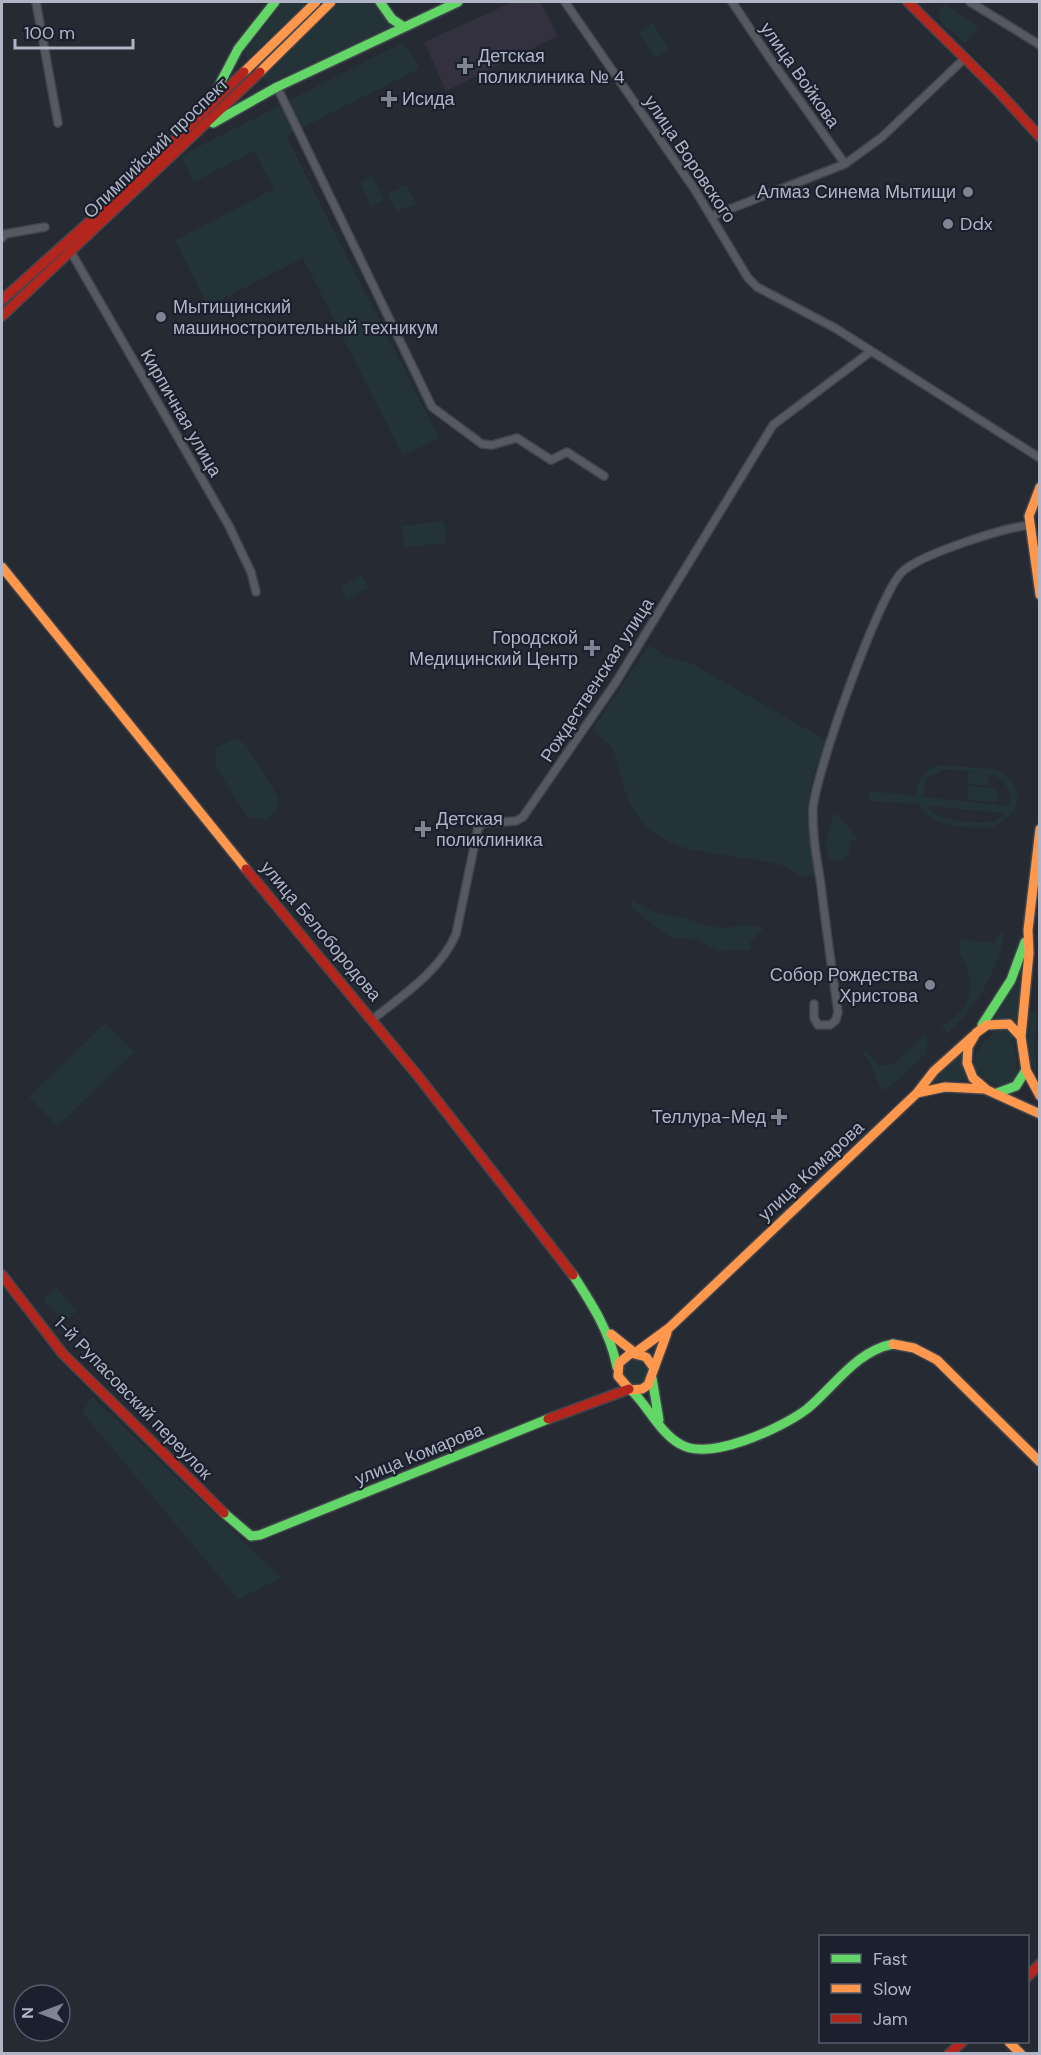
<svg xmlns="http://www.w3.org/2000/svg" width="1041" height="2055" font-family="'DM Sans',sans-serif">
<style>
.medical{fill:#33313f}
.green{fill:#233338;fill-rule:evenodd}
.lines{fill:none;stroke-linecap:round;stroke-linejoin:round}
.street-casing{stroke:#42454c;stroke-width:10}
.fast-casing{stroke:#42454c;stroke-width:12}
.slow-casing{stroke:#42454c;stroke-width:12}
.jam-casing{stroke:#42454c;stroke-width:12}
.street{stroke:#565961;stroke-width:7}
.fast{stroke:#63d668;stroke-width:9}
.slow{stroke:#ff974d;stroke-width:9}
.jam{stroke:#b3261e;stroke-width:9}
.poi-dot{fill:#7f8492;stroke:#1a202d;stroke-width:2}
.labels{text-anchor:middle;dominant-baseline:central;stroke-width:4.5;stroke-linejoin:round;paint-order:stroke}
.poi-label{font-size:18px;fill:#afb5c5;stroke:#1a202d;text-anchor:start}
.street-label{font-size:18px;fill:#afb5c5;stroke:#1a202d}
</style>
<rect width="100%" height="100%" fill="#262a33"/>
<!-- medical -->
<path class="medical" d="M513,2H540L558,36L446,91L424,42Z"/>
<!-- green -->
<path class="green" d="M283,2H308L246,60L245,51Z
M340,2H376L386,18L395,25L268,83L262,78Z
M946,4L979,28L965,43L939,20L940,9Z
M653,23L669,50L655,59L639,32Z
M403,42L420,68L286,136L439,438L403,456L303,258L208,306L175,240L274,189L254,151L194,182L181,156Z
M373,176L384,200L371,206L360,182Z
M407,185L416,204L396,212L388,193Z
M444,521L446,543L404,547L402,526Z
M362,575L369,588L347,600L340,587Z
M649,645L667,657L689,662L826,740L811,784L808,803L816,875C812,875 806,878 802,877C797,876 792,870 787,867C775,863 763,861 751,859C694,850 642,851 623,784C616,757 617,747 592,731Z
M233,739L245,743L279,798L276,810L267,819L248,818L215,766L216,748Z
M940,765L995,769C1013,777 1024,795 1013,813L995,827C971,829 930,829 919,804L869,801V791L916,796C917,781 924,767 940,765ZM945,769L981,773H968L967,784L988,786L989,774C1004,778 1013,790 1009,806L923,797L926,779ZM926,806L1004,813V814C1001,817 997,821 992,822C977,825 933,820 926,806Z
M968,786L998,788L997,802L967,800Z
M834,812L859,839L850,841L849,854C845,861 836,864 829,858L825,845Z
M632,898C650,913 656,913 679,917C691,919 703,926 716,927C732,930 748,920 763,929L750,942L751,949L719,951L697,940L669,937L632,908Z
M1000,933H1004C998,974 977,1004 948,1033L941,1025C973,1012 978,979 959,953L960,939L993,943Z
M1022,966H1023L1017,1025L1007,1019H995Z
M1028,1012L1037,1013L1034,1046L1037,1081L1029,1057Z
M105,1023L134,1052L58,1126L29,1097Z
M1002,1028L1012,1034L1018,1077V1081L1006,1087C982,1081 960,1067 984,1043C989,1037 994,1031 1002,1028Z
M924,1035H927V1053L891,1086L882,1091L868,1058L861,1053L867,1051L879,1065H893Z
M962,1052L963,1069L969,1080L932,1082Z
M56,1287L77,1311L64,1323L43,1299Z
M621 1372a14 14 0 1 1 28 0a14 14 0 1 1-28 0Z
M92,1397L282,1578L238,1599L82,1412Z"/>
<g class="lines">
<!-- street casing -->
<g class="street-casing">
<path id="street" d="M36,2L58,123
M565,2L695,190L748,278L757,287L835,328L1040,458
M732,2L771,60L845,164
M970,2L1040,45
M277,87L432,407L482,444L492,445L517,438L551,460L567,452L604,476
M712,216L845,164L882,137L965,58
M2,238L5,234L45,227
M71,252L229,526L251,572L256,592
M814,1004V1018L818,1025H830L836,1020L838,1012C832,970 826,928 821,885C817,860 812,834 813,809C815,774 879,594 902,572C921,554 1003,528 1030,525
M373,1019C403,995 441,970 456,934L478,828L484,823L516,821L523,817L616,682L773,425L870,352"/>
</g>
<!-- fast casing -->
<g class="fast-casing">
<path id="fast" d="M380,2L392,19L404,27
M213,97L238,49L275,2
M213,123L277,87L458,2
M982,1025L1011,980L1025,942
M997,1093L1016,1086L1026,1070
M573,1275C592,1304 610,1332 617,1367
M652,1378L659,1420
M631,1390C648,1406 659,1432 680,1444C709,1462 782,1428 807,1409C835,1386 856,1351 893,1344
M224,1513L251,1536L260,1535L548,1419"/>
</g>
<!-- slow casing -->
<g class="slow-casing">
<path id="slow" d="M244,72L316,2
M260,72L331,2
M1040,487L1029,516L1040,595
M2,567L246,869
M1040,829L1028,930L1029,953L1021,1037L1026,1070L1040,1096
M1021,1037L1009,1024L987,1025L976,1033L968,1047L967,1063L973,1078L987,1090L1040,1114
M917,1093L945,1087L984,1089
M611,1334L635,1353
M893,1344L914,1348L937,1360L1040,1462
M635,1353L669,1328L917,1093L934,1071L973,1036
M654,1368L646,1357L631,1353L619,1363L618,1376L630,1390L642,1389L648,1385L667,1333
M1009,2042L1021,2054"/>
</g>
<!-- jam casing -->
<g class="jam-casing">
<path id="jam" d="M908,2L998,91L1040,137
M2,300L110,203L244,72
M2,316L260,72
M246,869L418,1076L573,1275
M2,1275L63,1354L224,1513
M548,1419L629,1389
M1028,1976L1040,1964
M949,2054L962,2042"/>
</g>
<!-- street -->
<use href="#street" class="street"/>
<!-- fast -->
<use href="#fast" class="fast"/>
<!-- slow -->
<use href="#slow" class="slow"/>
<!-- jam -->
<use href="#jam" class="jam"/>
</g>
<!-- markers -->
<g class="poi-dot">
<path d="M462 57h6v6h6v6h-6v6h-6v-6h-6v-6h6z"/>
<path d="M386 90h6v6h6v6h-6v6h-6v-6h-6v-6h6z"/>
<circle cx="968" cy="192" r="6"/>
<circle cx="948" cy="224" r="6"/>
<circle cx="161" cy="317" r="6"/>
<path d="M589 639h6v6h6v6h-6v6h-6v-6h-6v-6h6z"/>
<path d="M420 820h6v6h6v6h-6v6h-6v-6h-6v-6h6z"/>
<circle cx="930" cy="985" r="6"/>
<path d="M776 1108h6v6h6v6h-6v6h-6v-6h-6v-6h6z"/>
</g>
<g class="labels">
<!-- poi labels -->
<g class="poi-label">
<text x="478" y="56">Детская<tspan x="478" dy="21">поликлиника № 4</tspan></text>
<text x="402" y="99">Исида</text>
<text x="956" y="192" text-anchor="end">Алмаз Синема Мытищи</text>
<text x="960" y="224">Ddx</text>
<text x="173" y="307">Мытищинский<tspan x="173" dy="21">машиностроительный техникум</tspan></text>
<text x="578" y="638" text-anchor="end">Городской<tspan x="578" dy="21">Медицинский Центр</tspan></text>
<text x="436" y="819">Детская<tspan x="436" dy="21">поликлиника</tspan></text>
<text x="918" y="975" text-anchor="end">Собор Рождества<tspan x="918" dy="21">Христова</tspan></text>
<text x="766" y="1117" text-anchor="end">Теллура-Мед</text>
</g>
<!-- street labels -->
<g class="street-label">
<text transform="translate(800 75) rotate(55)">улица Войкова</text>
<text transform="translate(156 148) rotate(-44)">Олимпийский проспект</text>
<text transform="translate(690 159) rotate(56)">улица Воровского</text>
<text transform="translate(181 413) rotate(60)">Кирпичная улица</text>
<text transform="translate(597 680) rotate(-57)">Рождественская улица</text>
<text transform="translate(321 931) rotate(50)">улица Белобородова</text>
<text transform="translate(811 1171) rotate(-43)">улица Комарова</text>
<text transform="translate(133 1398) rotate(46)">1-й Рупасовский переулок</text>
<text transform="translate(419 1454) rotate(-22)">улица Комарова</text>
</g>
</g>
<!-- border -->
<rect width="1041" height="2055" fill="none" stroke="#afb5c5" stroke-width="6"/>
<!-- legend -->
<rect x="819" y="1935" width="210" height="108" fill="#1a202d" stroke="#565c6a" stroke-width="1.5"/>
<rect x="831" y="1954" width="30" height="9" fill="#63d668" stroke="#565c6a" stroke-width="1.5"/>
<text x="873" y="1965" font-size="18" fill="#afb5c5">Fast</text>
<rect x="831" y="1984" width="30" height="9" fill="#ff974d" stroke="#565c6a" stroke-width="1.5"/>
<text x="873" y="1995" font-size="18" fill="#afb5c5">Slow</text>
<rect x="831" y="2014" width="30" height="9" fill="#b3261e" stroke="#565c6a" stroke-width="1.5"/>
<text x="873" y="2025" font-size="18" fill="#afb5c5">Jam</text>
<!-- north arrow -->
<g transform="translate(42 2013) rotate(270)"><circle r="28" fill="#1a202d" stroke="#565c6a" stroke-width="1.5"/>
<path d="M0-4.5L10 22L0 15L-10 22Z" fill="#7f8492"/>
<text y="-9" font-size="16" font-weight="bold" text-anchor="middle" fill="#afb5c5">N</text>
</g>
<!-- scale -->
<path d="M15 39v9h118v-9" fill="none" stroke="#afb5c5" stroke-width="3"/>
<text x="24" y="39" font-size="18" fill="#afb5c5" stroke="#1a202d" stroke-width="4.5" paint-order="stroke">100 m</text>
</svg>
